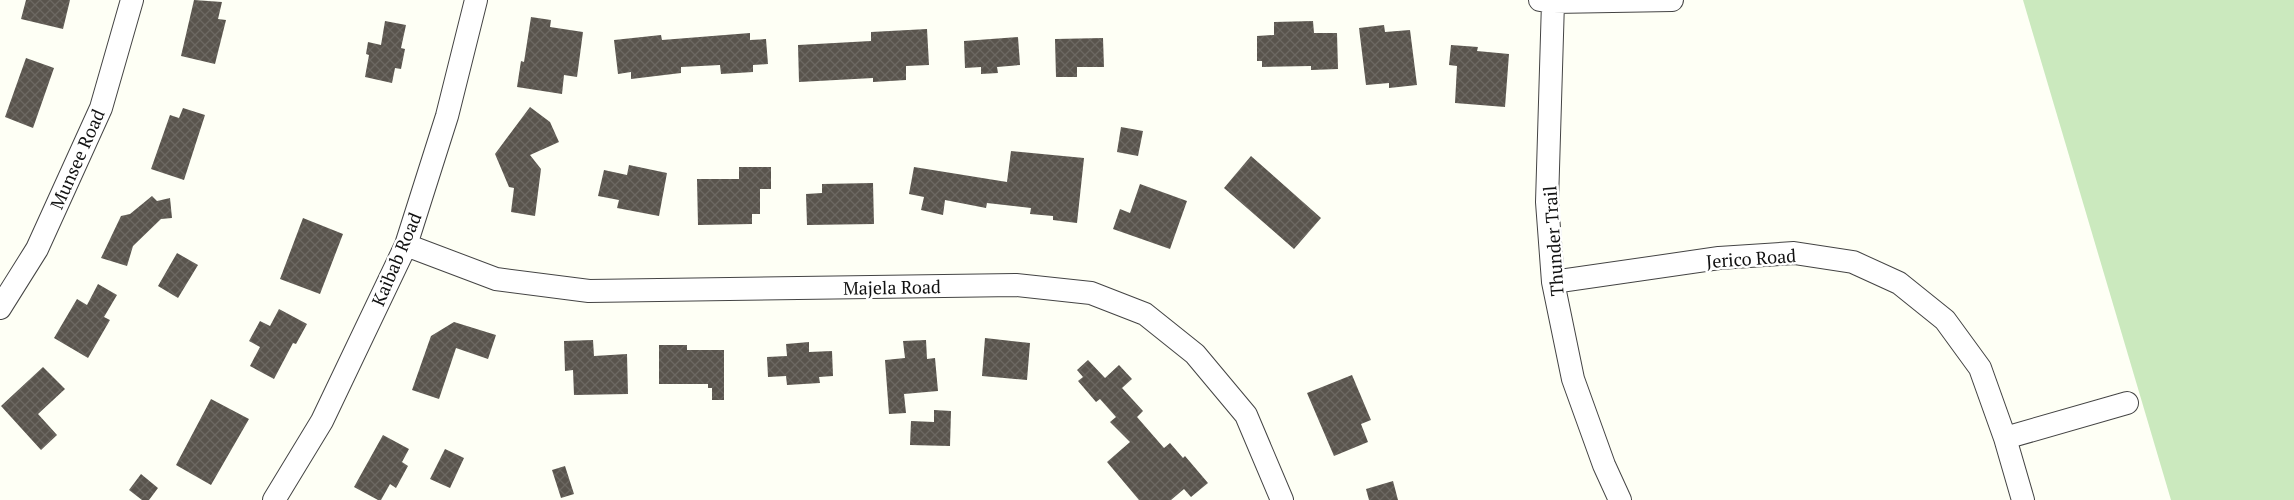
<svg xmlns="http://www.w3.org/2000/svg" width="2294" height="500" font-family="'PT Serif',serif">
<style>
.grass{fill:#cbe9be}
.building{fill:url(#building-cross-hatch)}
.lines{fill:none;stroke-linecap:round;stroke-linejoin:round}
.minor-casing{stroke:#444;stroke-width:24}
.minor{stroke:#fff;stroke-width:22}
.labels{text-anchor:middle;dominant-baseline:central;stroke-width:5;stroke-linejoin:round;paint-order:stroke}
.street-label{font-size:18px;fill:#111;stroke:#fff}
</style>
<defs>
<pattern id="building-cross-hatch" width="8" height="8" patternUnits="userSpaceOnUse" patternTransform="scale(1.25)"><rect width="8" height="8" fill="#59544d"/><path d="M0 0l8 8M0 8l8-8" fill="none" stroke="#6c6862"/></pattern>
</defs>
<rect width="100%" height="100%" fill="#fefff5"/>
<!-- grass -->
<path class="grass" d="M2023,0H2294V500H2171Z"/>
<!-- building -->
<path class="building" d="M26,0H70L63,29L21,19Z
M194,0L222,2L218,19L226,20L215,64L181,56Z
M531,17L551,20L550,27L583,32L577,77L564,75L562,94L517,87L521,61L524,62Z
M385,21L406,25L401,48L405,49L401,69L395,68L392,83L365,77L369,55L366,54L368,42L381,45Z
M1313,21L1314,33H1337L1338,69L1311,70V66L1262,67V61H1257V36L1274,35V22Z
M1384,25L1385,32L1410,30L1417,85L1389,88V83L1366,85L1359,28Z
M927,29L929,65L906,66V80L873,82V78L799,82L798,45L871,41V32Z
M750,33V40L766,39L768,64L753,65V72L721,74L720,65L681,67V73L631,79V72L618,74L614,40L661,35L662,40Z
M1018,37L1020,65L997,67L998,73L981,74V67L965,68L964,41Z
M1103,38L1104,67H1077V77H1056L1055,39Z
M1451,45L1478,47L1477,51L1509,54L1505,107L1455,103L1457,66L1449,65Z
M26,58L54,68L33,128L5,117Z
M530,107L550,122L559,142L530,155L541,169L535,216L511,212L514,188L509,187L495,154Z
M183,108L205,115L184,180L151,169L170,115L179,118Z
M1121,127L1143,131L1138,156L1117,152Z
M1011,151L1084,158L1077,223L1053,220V216L1030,214L1031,208L987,203L986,208L945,200L943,215L921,210L924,197L909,194L914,167L1007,182Z
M1251,156L1321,218L1294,249L1224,188Z
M629,165L667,173L659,216L617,208L619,200L598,196L604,170L627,175Z
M739,167H771V189H760V214H752V224L698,225L697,179H739Z
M873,183L874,224L807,225L806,194L822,193V184Z
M1140,184L1187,201L1170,249L1113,229L1120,209L1130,213Z
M152,196L157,201L170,198L172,218L161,219L133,246L127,266L101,258L121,216L130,214Z
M303,218L343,234L320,294L280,279Z
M177,253L198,265L178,298L158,286Z
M98,284L117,295L104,317L110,320L88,358L54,338L77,299L87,305Z
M279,309L307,324L296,344L293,343L274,379L250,366L260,347L249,341L260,321L270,326Z
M454,322L496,335L488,359L456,348L439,399L412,390L431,336Z
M985,338L1030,343L1027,380L982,376Z
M593,340L594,356L627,354L628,394L574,395L573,370L565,371L564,341Z
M926,340L927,359L935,358L938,391L904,394L906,413L889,414L885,360L905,358L903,341Z
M809,342V352L832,351L833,376L819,377L820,383L787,385L786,376L768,377L767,357L787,356L786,344Z
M659,345H687V350H724V400H712V388H708V384H659Z
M1088,360L1105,378L1119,365L1132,379L1122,388L1143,411L1137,417L1164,448L1170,443L1183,458L1185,456L1208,483L1191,497L1184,489L1171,500H1139L1107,462L1130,442L1110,422L1116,417L1100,399L1096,402L1078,381L1083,377L1077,370Z
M43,367L65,389L38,414L57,435L41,450L1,406Z
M1352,375L1371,420L1361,424L1368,442L1334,456L1307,393Z
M211,399L249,419L211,485L176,465Z
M934,410L951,411L950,446L910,445L911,421L934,422Z
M383,435L409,449L402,462L408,466L396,488L390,484L381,500H378L354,487Z
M445,449L464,458L450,488L430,479Z
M565,466L574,494L561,498L552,470Z
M141,474L158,488L149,500H142L129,490Z
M1393,481L1398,500H1369L1366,489Z"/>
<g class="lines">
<!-- minor casing -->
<g class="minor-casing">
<path id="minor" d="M1540,0L1553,2L1672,0
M1553,2L1547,202L1553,282L1573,379L1604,465L1620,500
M406,245L496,279L589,291L1016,285L1091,293L1145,314L1195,354L1246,415L1282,500
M1553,282L1719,258L1794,253L1853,262L1899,283L1945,320L1980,368L2005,438L2023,500
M0,308L37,249L101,108L132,0
M2005,438L2127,403
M274,500L322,421L406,245L447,116L476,0"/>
</g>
<!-- minor -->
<use href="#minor" class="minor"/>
</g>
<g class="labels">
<!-- street labels -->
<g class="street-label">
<text transform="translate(77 159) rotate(-66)">Munsee Road</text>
<text transform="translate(1553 241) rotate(-94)">Thunder Trail</text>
<text transform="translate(1751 258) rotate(-4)">Jerico Road</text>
<text transform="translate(396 259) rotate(-67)">Kaibab Road</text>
<text transform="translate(892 287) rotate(-1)">Majela Road</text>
</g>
</g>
</svg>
